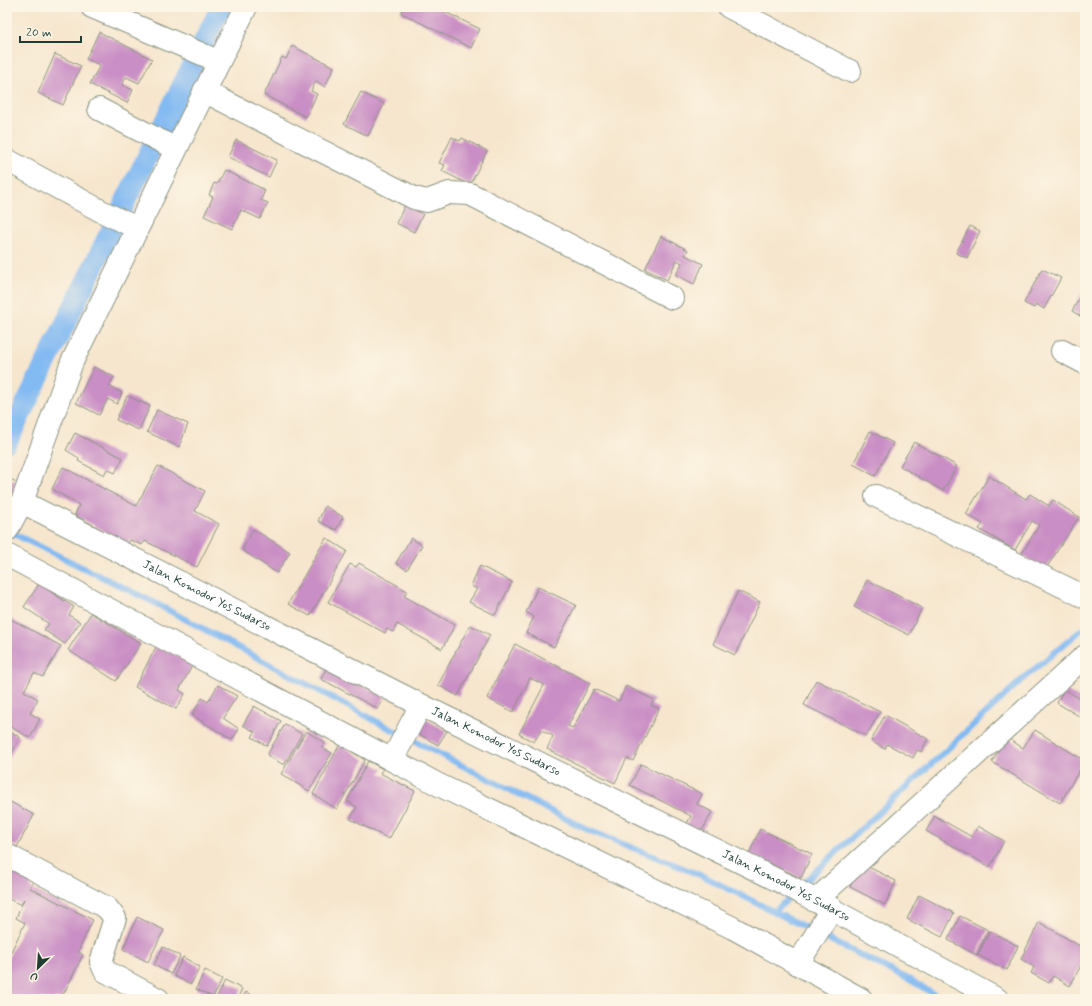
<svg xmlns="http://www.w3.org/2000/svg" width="1092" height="1006" font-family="Mynerve,sans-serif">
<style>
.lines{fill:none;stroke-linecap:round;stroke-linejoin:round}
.stream{stroke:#82baf2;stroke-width:6}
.canal{stroke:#82baf2;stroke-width:21}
.building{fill:#c98ec5}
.minor-casing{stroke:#8a9280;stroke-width:24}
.minor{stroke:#fff;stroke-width:22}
.labels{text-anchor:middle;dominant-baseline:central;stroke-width:4;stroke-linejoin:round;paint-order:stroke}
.street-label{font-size:12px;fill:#1f3d34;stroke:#fcf5e5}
</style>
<rect width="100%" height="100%" fill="#fcf5e5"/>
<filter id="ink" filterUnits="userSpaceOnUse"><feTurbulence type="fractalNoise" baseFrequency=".025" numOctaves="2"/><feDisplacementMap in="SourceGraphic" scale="8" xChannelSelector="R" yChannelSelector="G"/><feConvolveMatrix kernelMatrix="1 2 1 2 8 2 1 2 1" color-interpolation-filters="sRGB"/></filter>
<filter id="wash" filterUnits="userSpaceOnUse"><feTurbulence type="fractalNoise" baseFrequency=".012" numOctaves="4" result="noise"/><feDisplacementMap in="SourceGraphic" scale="16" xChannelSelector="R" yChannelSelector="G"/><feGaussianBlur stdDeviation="0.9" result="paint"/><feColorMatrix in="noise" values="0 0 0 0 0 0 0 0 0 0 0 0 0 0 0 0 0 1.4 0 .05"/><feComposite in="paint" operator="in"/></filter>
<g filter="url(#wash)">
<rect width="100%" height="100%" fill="#f6e6cd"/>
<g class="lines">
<!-- stream -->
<path class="stream" d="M10,532L153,602L389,728L586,829L705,877L910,980L942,999
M799,887L1026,676L1085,627
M774,912L793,894"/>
<!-- canal -->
<path class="canal" d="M7,442L221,7"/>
</g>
<g id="blocks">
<!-- building -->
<path class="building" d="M404,7H435L480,29L471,48L401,13Z
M99,32L152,59L139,83L126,77L122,85L133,90L127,103L90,84L100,65L86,59Z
M292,46L334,67L325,87L316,81L311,91L317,94L306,117L264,95L282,57L286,59Z
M55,54L81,66L63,105L38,93Z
M361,92L384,104L368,136L344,124Z
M452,137L460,141L462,138L487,151L470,185L442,171L445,165L439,163Z
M236,140L277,160L269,177L228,157Z
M224,170L265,190L261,200L268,203L260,219L241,210L232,229L204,216L213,197L209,195L214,183L217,184Z
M405,205L423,214L414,232L396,223Z
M970,226L980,231L967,258L956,253Z
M661,236L688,250L685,255L703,264L694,284L676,275L682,263L677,260L667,280L645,269Z
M1042,269L1061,278L1044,309L1036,304L1034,308L1024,303Z
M1084,290L1085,291V319L1072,311Z
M94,367L114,377L109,386L122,393L117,404L108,399L99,415L76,403Z
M127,396L150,406L139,430L116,420Z
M157,410L188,424L179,447L147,432Z
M870,431L893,443L875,476L853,464Z
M75,433L123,458L115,473L107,469L104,475L78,461L79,458L66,450Z
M914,442L957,466L943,491L900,466Z
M158,466L205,491L195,511L219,524L197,567L145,541L142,545L130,540L128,544L75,515L79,505L52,489L63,467L136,506Z
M989,476L1026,499L1030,494L1049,506L1053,500L1079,517L1045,570L1021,555L1039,525L1032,521L1015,550L979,529L983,524L966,514Z
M7,477L18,483L7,506Z
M325,506L343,517L336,530L318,521Z
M253,529L290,552L277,573L242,550Z
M326,538L347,551L310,616L288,604Z
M411,538L422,545L407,570L396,563Z
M359,563L407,591L404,596L455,625L442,649L397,624L393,632L387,629L385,633L328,602L350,564L356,567Z
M480,566L512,582L495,615L469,602L477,589L471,586Z
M867,580L922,608L909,635L854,607Z
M39,584L74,607L69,615L80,622L65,644L44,630L49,624L24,607Z
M538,587L576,605L554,647L526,633L534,617L526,612Z
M738,591L760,602L735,655L713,644Z
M91,613L141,643L116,681L68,650Z
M7,617L61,646L43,677L34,673L24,691L38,699L30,713L40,719L30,738L7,725Z
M470,625L490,635L458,696L438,685Z
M515,644L590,683L568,726L573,728L594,689L619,701L626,686L654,700L651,705L659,709L633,761L627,758L615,783L547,749L553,736L541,730L534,742L519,734L544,685L530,678L513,712L487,698Z
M157,645L193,664L179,690L185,694L176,709L135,687Z
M327,667L385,697L378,709L321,679Z
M816,680L880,712L866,736L804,705Z
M218,685L237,696L223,718L239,729L232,740L192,715L202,698L208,702Z
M1064,689L1085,702L1084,719L1057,703Z
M254,706L281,721L267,746L252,737L255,732L243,725Z
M885,715L928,739L921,752L917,750L913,758L887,744L885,749L871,741Z
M425,719L447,731L438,745L417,733Z
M285,724L302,734L284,765L267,755Z
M7,730L20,737L7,763Z
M1035,730L1085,761L1060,803L992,762L1006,737L1023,748Z
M306,731L325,743L322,748L332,753L309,791L281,774Z
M340,744L365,760L337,809L313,794Z
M368,761L383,769L380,773L415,791L389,839L350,819L357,807L347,801Z
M641,764L702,794L697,804L712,812L701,833L686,825L691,816L630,785Z
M7,800L34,815L17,847L7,842Z
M935,816L972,837L978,826L1004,841L990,867L926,831Z
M760,829L812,854L801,878L749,854Z
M861,863L896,881L885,905L850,887Z
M8,869L33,881L30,888L93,920L78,951L83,955L61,999H7V960L25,923L16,918L24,899L21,905L7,898Z
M919,895L954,913L942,937L907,919Z
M960,916L988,930L977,955L948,940Z
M137,917L164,930L148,962L123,949Z
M1039,922L1085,949V958L1070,986L1053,976L1049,983L1031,973L1034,967L1021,959Z
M990,931L1018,946L1007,970L978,955Z
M163,947L180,956L171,974L154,965Z
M183,957L200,967L191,984L174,976Z
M205,970L222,979L213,997L196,989Z
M225,980L242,989L237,999H216Z
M246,992L259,999H243Z"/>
</g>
</g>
<g filter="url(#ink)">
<use href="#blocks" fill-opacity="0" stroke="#8a9280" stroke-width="1"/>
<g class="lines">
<!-- minor casing -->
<g class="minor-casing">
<g id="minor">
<path d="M92,7L218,61"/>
<path d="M729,7L850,71"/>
<path d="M204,91L414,198L427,201L449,193L470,194L672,298"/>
<path d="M99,109L176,149"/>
<path d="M7,160L101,211L137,228"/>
<path d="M1062,351L1085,363"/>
<path d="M876,496L1085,597"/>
<path id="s1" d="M22,502L421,705L783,883L997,999"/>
<path d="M7,530L22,502L72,362L246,7"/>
<path d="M7,555L439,785L733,928L861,999"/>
<path d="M392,760L421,705"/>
<path d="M7,855L107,908L115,918L101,962L105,971L158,999"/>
<path d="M815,901L1085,656"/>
<path d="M798,964L832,908"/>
</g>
</g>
<!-- minor -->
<use href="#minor" class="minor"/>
</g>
</g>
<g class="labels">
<!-- street labels -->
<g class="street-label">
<text stroke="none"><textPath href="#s1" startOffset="207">Jalan Komodor Yos Sudarso</textPath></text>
<text stroke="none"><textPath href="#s1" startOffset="531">Jalan Komodor Yos Sudarso</textPath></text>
<text stroke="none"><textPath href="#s1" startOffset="855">Jalan Komodor Yos Sudarso</textPath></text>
</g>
</g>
<!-- margin -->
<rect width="1092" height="1006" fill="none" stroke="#fcf5e5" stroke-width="24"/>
<!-- north arrow -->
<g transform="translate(38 968) rotate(205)" stroke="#fcf5e5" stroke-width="3" paint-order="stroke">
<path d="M0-3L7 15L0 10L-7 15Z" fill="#1f3d34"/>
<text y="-6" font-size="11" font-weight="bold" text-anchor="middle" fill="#1f3d34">U</text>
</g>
<!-- scale -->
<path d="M20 36v6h61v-6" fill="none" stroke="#1f3d34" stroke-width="2"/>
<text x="26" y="36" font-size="12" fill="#1f3d34" stroke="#fcf5e5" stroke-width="3" paint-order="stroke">20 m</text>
</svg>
